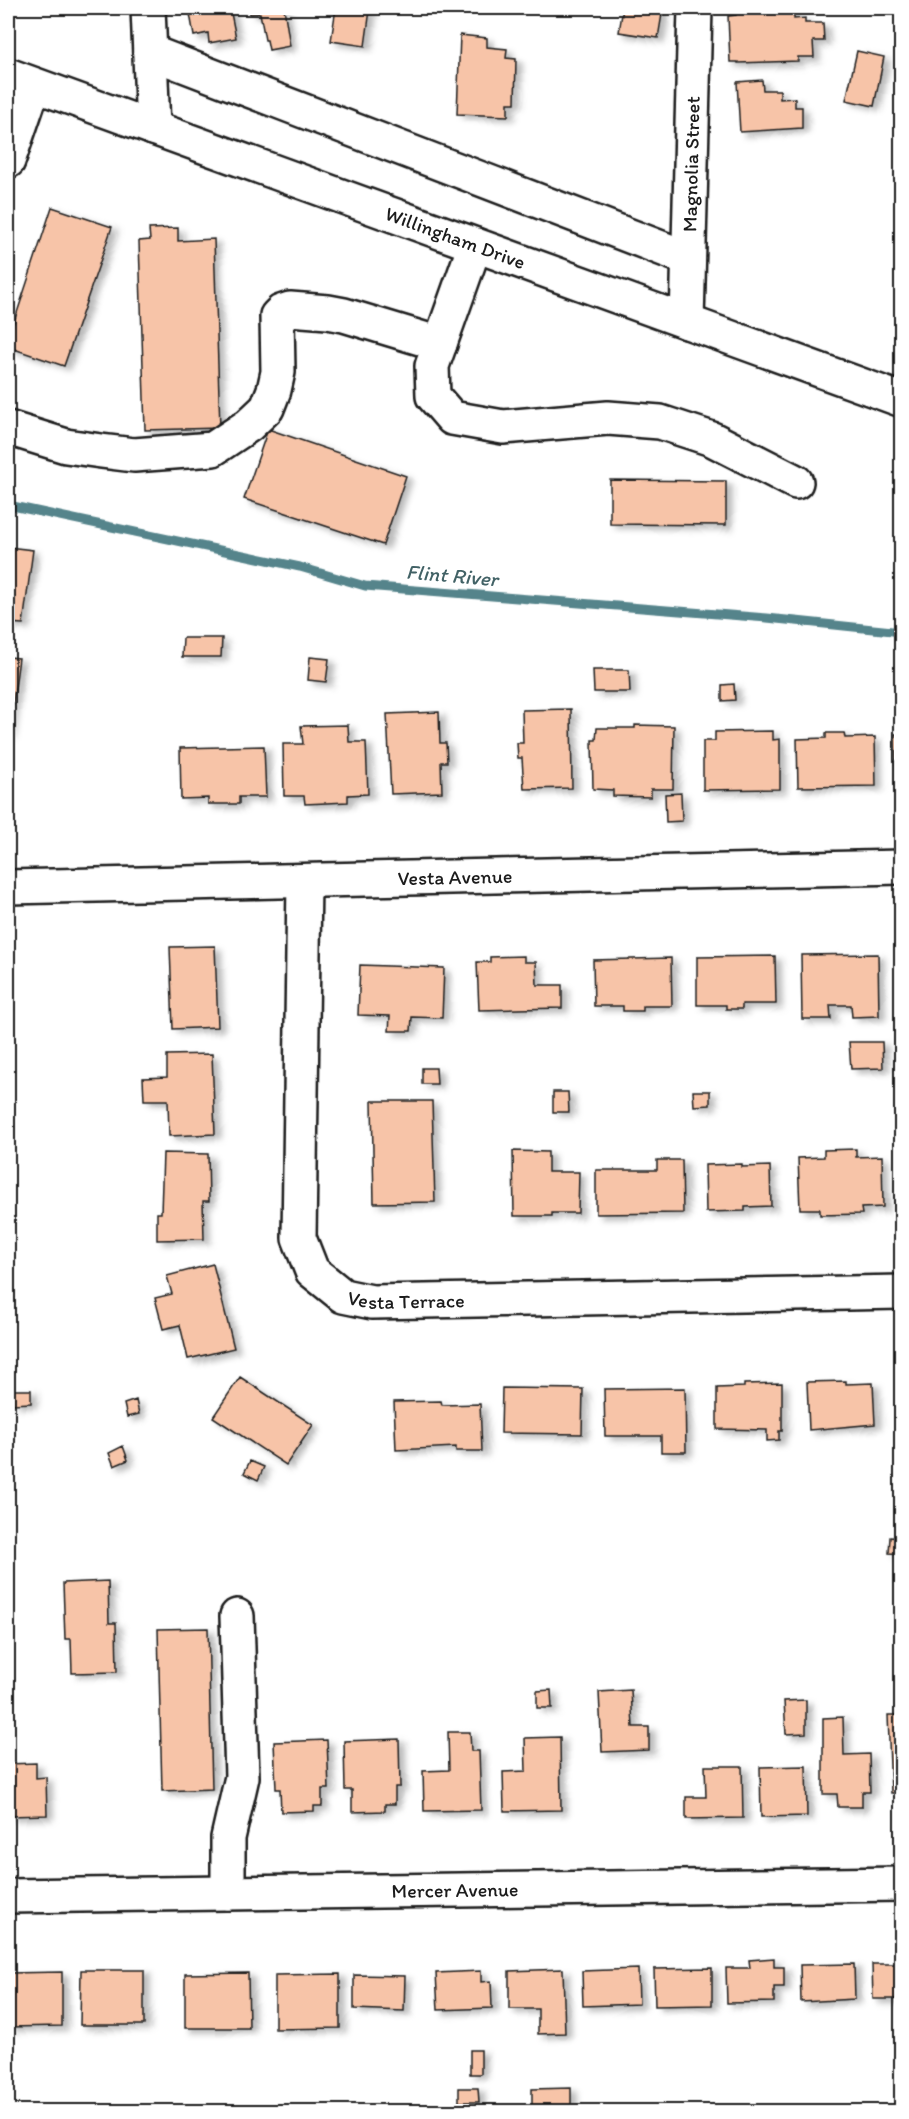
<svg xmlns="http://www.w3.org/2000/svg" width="909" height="2119" font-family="Itim,sans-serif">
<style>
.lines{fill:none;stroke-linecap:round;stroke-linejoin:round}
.stream{stroke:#54848b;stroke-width:9}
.building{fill:#f7c4a8;stroke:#1c1c1c;stroke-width:1.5;filter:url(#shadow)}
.minor-casing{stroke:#1c1c1c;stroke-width:38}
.minor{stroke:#fff;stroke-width:33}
.labels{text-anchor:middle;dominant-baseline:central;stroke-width:4.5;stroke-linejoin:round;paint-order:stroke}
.street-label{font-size:20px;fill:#1c1c1c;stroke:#fff}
.water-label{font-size:21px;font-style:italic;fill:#426266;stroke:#fff}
</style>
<defs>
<filter id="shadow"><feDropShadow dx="6" dy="4" stdDeviation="3" flood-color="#0004"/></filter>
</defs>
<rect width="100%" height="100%" fill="#fff"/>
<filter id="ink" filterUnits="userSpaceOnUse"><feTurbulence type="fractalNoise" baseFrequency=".0167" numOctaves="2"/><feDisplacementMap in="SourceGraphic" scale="12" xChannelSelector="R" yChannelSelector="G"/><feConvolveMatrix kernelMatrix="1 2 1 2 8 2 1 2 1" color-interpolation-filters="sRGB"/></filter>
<g filter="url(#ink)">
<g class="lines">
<!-- stream -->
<path class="stream" d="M8,505L300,567L365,586L767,618L902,632"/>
</g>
<!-- building -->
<path class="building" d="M189,8H230L236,38L209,43L208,33L194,36Z
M249,8H284L290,46L269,50L267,40H265L260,13L250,14Z
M336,8L370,10L365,46L331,41Z
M623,8H663L658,38L619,32Z
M778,10V14L794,13V19L805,18V23H823L824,41H813L814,57H798V61L738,63V62H730L728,16L736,15V12Z
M460,35L487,38V47L507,49L506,58L516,59L515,103H508V116L457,114Z
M857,51L884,57L874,106L846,100Z
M762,80L763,90H780V99L795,98V107H802V128L740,132L737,82Z
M52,207L112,227L64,366L8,347V340Z
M178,228V241L214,239L220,428L145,430L139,241L150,240L149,229Z
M268,429L406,476L383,545L244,499Z
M610,480L726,481V525L610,524Z
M8,547L33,550L23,624L8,623Z
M183,638H222L221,657H182Z
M8,657L19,658L9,734H8Z
M310,657L329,659L326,682L308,680Z
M593,670H629L630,692H594Z
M734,684L735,700L722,701V685Z
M571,709L572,788L524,789L522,758H518L517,743H523L522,710Z
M439,712L440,743H446L447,762H441L442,792L391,794L387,714Z
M348,725L349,742H366L368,794L348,795V802L305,804L304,796H284L283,744H303L301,726Z
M635,725L674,726L673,789H651V797L613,796V790L593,789L592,740H596L597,728H635Z
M773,731V740L780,739V789L703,790V741H715V732Z
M826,733H844L845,738L875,737L876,786L798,787L797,739L826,738Z
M895,734H902V785H896Z
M264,746L266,797H239V804H208V798L181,799L180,748Z
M681,793L682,821L666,822L665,794Z
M215,946L218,1027L173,1029L170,947Z
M878,954L879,1016L852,1017L851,1005H830L831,1019H802L801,955Z
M524,956V962H536L537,985H562V1008L479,1010L477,962H490V957Z
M775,956L776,1004H742V1009H726V1005H697V957Z
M671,958L672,1006H643V1011H623V1006H594L593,960Z
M360,965L444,968L442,1018L412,1017L411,1031H389L390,1016L358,1015Z
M849,1042H882L883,1068L851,1069Z
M212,1054L215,1134L169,1136L168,1100H144L143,1078L167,1077V1055Z
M422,1068H436L437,1084H422Z
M693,1091H710V1105L694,1106Z
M553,1092H568L569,1112H553Z
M372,1101H432L435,1202L374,1203Z
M856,1149V1157L882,1156L883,1207L861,1208L862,1214L820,1215V1209H800L798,1158L824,1157V1150Z
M513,1151L548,1152V1172H579L578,1213H552V1216H514Z
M163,1153L208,1154L209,1201H203L204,1239L157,1240V1213H161Z
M657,1160H682L683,1213L596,1214V1170H657Z
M899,1161H902V1207H900Z
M742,1164V1167L770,1166L771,1206L745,1207V1211L706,1212L705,1165Z
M213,1264L234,1348L188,1359L180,1325L163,1329L155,1298L172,1294L167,1276Z
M240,1377L313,1425L286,1465L213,1417Z
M846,1381V1384L873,1383L875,1424L809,1430L807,1382Z
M782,1383V1431H779V1440L767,1441V1430L717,1429V1388L744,1387V1384Z
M502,1388L583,1389L582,1434L501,1433Z
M685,1388L686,1452H661V1436H605L604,1389Z
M13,1390H31V1403L13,1404Z
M136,1400L139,1414L127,1417L124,1404Z
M441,1401L442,1405L480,1404L482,1451H456V1447L396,1450L394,1402Z
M123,1446L128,1460L114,1466L109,1453Z
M250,1461L264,1467L258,1480L244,1473Z
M890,1537L902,1538V1554L889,1553Z
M108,1581L109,1623H116L117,1672L72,1673L71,1639H65L63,1583Z
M208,1628L212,1789L162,1791L158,1629Z
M551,1690L552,1708H537V1691Z
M631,1690L633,1727H649V1750L602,1752L599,1692Z
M806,1700V1733L786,1734L784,1701Z
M888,1715H902V1793H891Z
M843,1717L844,1755L869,1754L870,1792H862V1807H838L837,1794H823V1718Z
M448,1732H470L471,1751H479L481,1810L424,1811L423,1771L449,1770Z
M560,1737L561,1810L504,1811L503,1772L526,1771L525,1738Z
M399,1739L400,1787H395V1804H385V1811L352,1812V1790H345L344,1741Z
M327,1740L329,1789H322V1806H314V1811L281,1812L280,1789H276L274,1742Z
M36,1763V1778L46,1777L47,1815L8,1816V1764Z
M705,1766H742L743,1818L686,1819V1797H706Z
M806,1766L807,1816L761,1817L760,1767Z
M774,1958V1967H784V1987H774V2002L727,2003L726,1968H750L749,1960Z
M854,1964L855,1999L801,2002L800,1965Z
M872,1964H902V1999H873Z
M712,1968V2005L655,2006L654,1969Z
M563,1969L565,2033L538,2034V2009H509V1971Z
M638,1969L639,2004L583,2006L582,1971Z
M81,1970H144V2025H80Z
M481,1971V1982L491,1981L492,2008L438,2010L436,1973Z
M62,1972V2026L8,2027V1973Z
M248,1973L249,2028H185V1974Z
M340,1974V2028L275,2029V1975Z
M354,1975L405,1976L404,2011L354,2009Z
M470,2050H481V2074H470Z
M459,2088H478L479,2102H459Z
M571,2088V2112H532V2089Z"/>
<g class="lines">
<!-- minor casing -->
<g class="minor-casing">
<g id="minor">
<path d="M148,8L153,128"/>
<path d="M150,52L687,258"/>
<path id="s1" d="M8,75L902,400"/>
<path d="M8,161L34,85"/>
<path d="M475,245L432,366L433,396L452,418L503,427L608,418L660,422L712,439L796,482"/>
<path id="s2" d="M687,322L695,8"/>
<path d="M8,428L66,446L101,451L134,455L213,449L249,425L267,408L274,390L278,372L277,316L281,312L290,309L328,312L344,315L440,344"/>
<path id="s3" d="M304,881L299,1238L312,1271L343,1296L372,1302L902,1292"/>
<path id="s4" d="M8,887L902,867"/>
<path d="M228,1893V1838L242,1777L237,1616"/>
<path id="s5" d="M8,1896L902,1884"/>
</g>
</g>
<!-- minor -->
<use href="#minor" class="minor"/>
</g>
</g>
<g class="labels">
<!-- street labels -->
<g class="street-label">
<text stroke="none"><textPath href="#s2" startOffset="158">Magnolia Street</textPath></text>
<text stroke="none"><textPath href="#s1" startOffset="476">Willingham Drive</textPath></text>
<text stroke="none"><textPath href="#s4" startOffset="447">Vesta Avenue</textPath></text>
<text stroke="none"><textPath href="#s3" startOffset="496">Vesta Terrace</textPath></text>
<text stroke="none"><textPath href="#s5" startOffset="447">Mercer Avenue</textPath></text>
</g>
<!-- water labels -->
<g class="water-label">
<text transform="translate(452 575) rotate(5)">Flint River</text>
</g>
</g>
<!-- margin -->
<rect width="909" height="2119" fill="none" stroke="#fff" stroke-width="30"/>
<rect x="15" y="15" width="879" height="2089" fill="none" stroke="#1c1c1c" stroke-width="2" filter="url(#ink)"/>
</svg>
